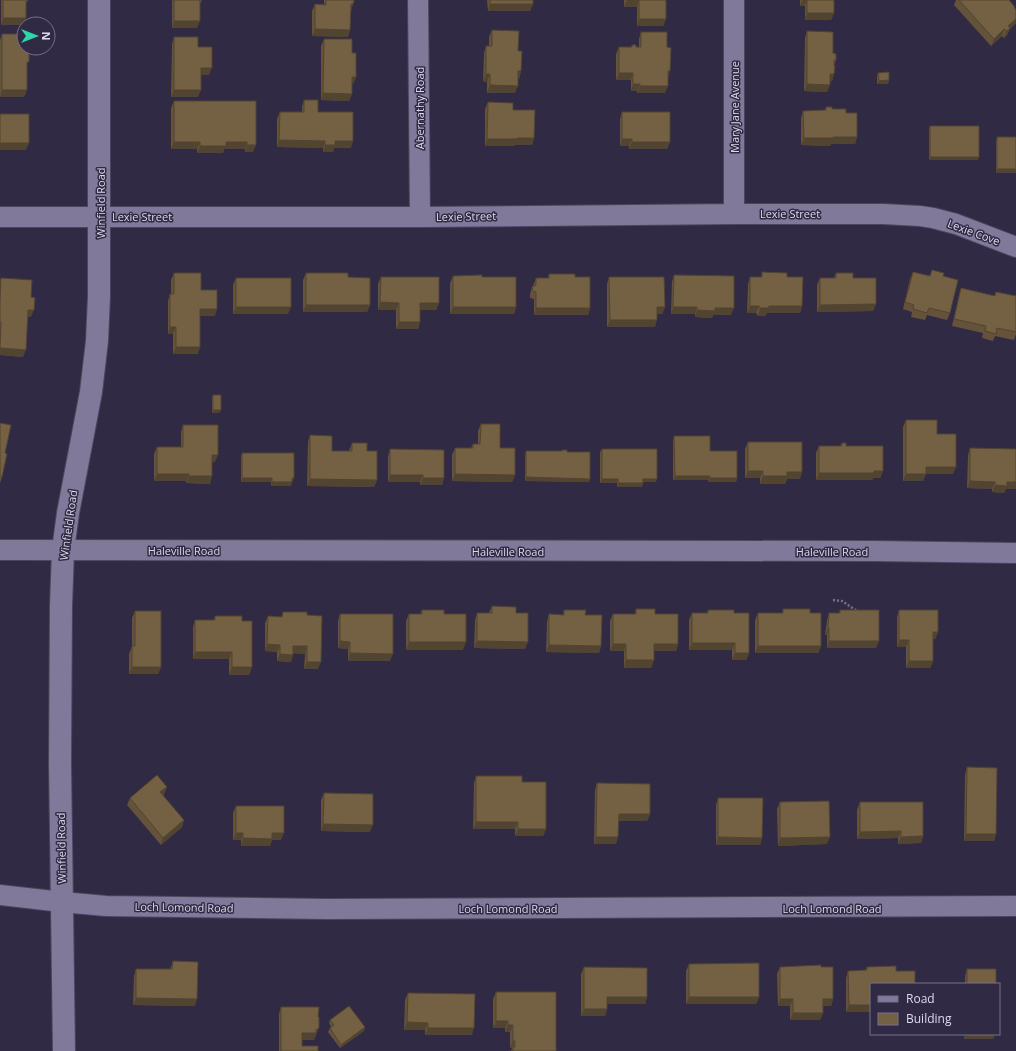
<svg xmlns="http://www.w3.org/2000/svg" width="1016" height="1051" font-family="'Open Sans',sans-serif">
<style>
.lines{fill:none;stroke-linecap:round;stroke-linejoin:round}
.minor-casing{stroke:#4c465c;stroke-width:22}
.tertiary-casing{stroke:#4c465c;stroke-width:24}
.path{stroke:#787289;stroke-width:2.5;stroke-dasharray:2 2;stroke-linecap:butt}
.minor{stroke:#807999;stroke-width:20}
.tertiary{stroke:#807999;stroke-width:22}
.wall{fill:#64533a}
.shaded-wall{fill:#514430}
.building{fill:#746144;stroke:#514430}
.labels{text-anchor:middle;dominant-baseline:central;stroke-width:3;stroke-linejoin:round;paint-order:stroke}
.street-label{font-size:11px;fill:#ddd9eb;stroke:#312a45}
</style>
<rect width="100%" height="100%" fill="#312a45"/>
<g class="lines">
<!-- minor casing -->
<g class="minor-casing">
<path id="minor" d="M418,0L420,217
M734,0V214
M0,217H420L734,214H883L920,216L933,218L956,224L1016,247
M0,550L873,551L1016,553
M0,895L62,902L106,906L327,909L1016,906"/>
</g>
<!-- tertiary casing -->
<g class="tertiary-casing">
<path id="tertiary" d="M64,1051L60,763L61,606L63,550L68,513L91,392L97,341L99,296V0"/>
</g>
<!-- path -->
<path class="path" d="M833,600L842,601L857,611"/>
<!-- minor -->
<use href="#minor" class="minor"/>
<!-- tertiary -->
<use href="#tertiary" class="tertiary"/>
</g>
<!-- wall -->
<path class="wall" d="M1,0H28L26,4L24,25H1Z
M172,0H202L200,4L197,28H172Z
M324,0H354L351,11L350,30L348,37L312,36V11L315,4L324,5Z
M487,0H533V4L530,11H488Z
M624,0H666V19L663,26H637V7H624Z
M800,0H834V13L831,20H805V6H800Z
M956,0H1009L1016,10V23L1010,29L1007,35L1004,38L1002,36L991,46L954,5Z
M492,30L518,51L521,71L519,79H518L515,93H487V82L483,81L484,53L486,46H489V37Z
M807,31L833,53L836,60L834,66V74L832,81H830L827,92L804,91L805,38Z
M641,32L668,79L665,93H637V91H631V80H616V54L619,47H631L632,45L636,47H639V39Z
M2,34L24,48L27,68V90L24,97H0V40Z
M174,37L198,47L209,75H201L198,97H171L172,44Z
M324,39L352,53L356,77L353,84H352V94L349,101L321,100V46Z
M878,73L889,80L888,84H877V76Z
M304,100L318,112L351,148H334L333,152H323V148L277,147V119L280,112H302V107Z
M174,101H256L253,152H245V149H224L223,153H197V149H171V108Z
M488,102L513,110L534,138L532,145H515V146H485V109Z
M826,107L846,113L857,137L855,144H831L830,146L801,145V118L803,111L825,110Z
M622,112L670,142L667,149H629V146H620V119Z
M930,126L978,160H929V129Z
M997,137H1016L996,173V141Z
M932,270L943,276L950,313L947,320L927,315L925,320L911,317L912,312L903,309L910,279L913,272L930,276Z
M762,272L787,277L802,306L800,313H767L765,316H758L756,313H747L748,284L750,277H761Z
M174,273L201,290L215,316H200L198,354H173V334H168V301L170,294H171V280Z
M306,273L348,277L370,305L367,312H303V280Z
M836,273L853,278L876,304L873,311L817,312V285L820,278H834Z
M549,274L575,277L590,308L588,315H534V299L530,298V294L532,287L533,286L536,278H548Z
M674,275L731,315H713L712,318L695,317V314H671L672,282Z
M453,276L482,277L516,307L514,314H450V283Z
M381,277L439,303L436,310H420V322L418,329H396V310H378V284Z
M609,277L665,307L662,314H657L655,327H607V284Z
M1,278L31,297V317H28L23,357L0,355V281Z
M236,278L288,314H233V285Z
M961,288L994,296L996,292L1016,296V334L1014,340L995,336L993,341L982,338L983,333L952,326L959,295Z
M213,395L221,410L219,413H212V398Z
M906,420L937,434L953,474H926L923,481H903V427Z
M0,423L5,453L2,477L0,483Z
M481,424L500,448L515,475L512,482L452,481V455L455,448H471L473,444H478V431Z
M183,425L215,462H212L210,484L186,483V481H154V454L157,447H181V432Z
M310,435L332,451H349L352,443L367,451L377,480L374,487L307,486L308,442Z
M674,436L710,451L737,478L736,482H708V480H673V440Z
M748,442L802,472L800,479H787L785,484H760V478H745V449Z
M842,443L883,471L880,478H873L872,480H816V453L819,446H840Z
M970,448L1006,489L1004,493L992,492V489L967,488L968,455Z
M390,449L444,478L442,485H420V482H388V456Z
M602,449L656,482H643L642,487H617V483H600V452Z
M562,450L590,479L589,482L525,481V455L526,451H562Z
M242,453L293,481H292L291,486H271V482H241V457Z
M492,606L516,613L525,649L474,648L475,620L477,613H489Z
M636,609L655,614L678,644L676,651H654V660L651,668H624V651H610V621L613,614H635Z
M783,609L821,646L818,653H755V620L758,613H782Z
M422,610L463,650H406V621L409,614H420Z
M564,610L585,615L601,646L599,653L546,652L547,622L549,614L563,615Z
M708,610L734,613L749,653L746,660H732V650H689V620L692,613H707Z
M840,610L879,641L876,648H827V635H825L827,620L829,613H839Z
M899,610L938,632L935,639H933V661L930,668H906V647H897V617Z
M135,611L161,667L158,674H129V654L132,646V618Z
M283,612L307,615L318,669H304L305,654L293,653L291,662L277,661V652L265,651V623L268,616L281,617Z
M340,614L390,661H348V649L338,648V621Z
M215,616L242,621L252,667L249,675H229V659H193V627L195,620H214Z
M967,767L996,834L994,841H964L965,775Z
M476,776L522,782L546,829L543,836H515V829H473L474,783Z
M597,783L650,814L647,821H618L616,844H594L595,790Z
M167,787L164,794L163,795L184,820L182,827L161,845L127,805L130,798Z
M324,793L370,832L321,831V800Z
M718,798L762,838L760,845H716V805Z
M780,802L827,844L778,846L777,809Z
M860,802L923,836L921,843L898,844V838L857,839V810Z
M236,806L281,840H272L270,846H241V840H233V813Z
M173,961L195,1006L133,1005L134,976L136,969H170Z
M689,964L759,997L756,1004H686V971Z
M584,967L647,997L645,1004H607V1009L605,1016H581V974Z
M780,967H821L833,999L831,1006H823V1013L820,1020H790V1006H778L777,974Z
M867,967L871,984V1012H846V978L848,971L866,970Z
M967,969L996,984H965V976Z
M496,992L556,1051H511L512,1048H510V1032H505V1028H493V999Z
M408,993L472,1035H425V1030H404L405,1000Z
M281,1007L316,1035L314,1040H302V1046L318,1051H279V1014Z
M330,1020L365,1027L364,1031L340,1048L328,1032L330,1028L331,1027L329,1023Z
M965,1034H995L993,1039H964Z"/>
<!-- shaded-wall -->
<path class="shaded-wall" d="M627,0H639L637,7H624Z
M802,0H807L805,6H800Z
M351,4H353L351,11Z
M490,4H533L530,11H488Z
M807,13H834L831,20H805Z
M3,18H26L24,25H1Z
M639,19H666L663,26H637Z
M1016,19V23L1010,29L1007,35L1004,38L1008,26Z
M174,21H200L197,28H172Z
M315,29L350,30L348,37L312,36Z
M1004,29L1002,36L991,46L994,39Z
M201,68H212L209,75H199Z
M518,71H521L519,79H515Z
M668,71H670L668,79Z
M619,73H633L631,80H616Z
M486,74H490L487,82L483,81Z
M830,74H834L832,81H827Z
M352,77H356L353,84H349Z
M889,80L888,84H877L879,81Z
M633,84H640L637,91H631Z
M807,84L830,85L827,92L804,91Z
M490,85L518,86L515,93H487Z
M640,86H668L665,93H637Z
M2,90H27L24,97H0Z
M174,90H201L198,97H171Z
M323,93L352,94L349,101L321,100Z
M833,137H857L855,144H831L830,146L801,145L804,138Z
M517,138H534L532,145H515V146H485L487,139Z
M622,139H632L629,146H620Z
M279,140L325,141L323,148L277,147Z
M335,141H353L351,148H334L333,152H323L325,145Z
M174,142H200L197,149H171Z
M226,142H247L245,149H224L223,153H197L200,146Z
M632,142H670L667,149H629Z
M0,143H29L26,150H0Z
M247,145H256L253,152H245Z
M930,157H979L978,160H929Z
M997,169H1016V173H996Z
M380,302L399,303L396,310H378Z
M420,303H439L436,310H418Z
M876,304L873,311L817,312L820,305Z
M306,305H370L367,312H303Z
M750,306H759L756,313H747Z
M769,306H802L800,313H767L765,316H758L760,308Z
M236,307H291L288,314H233Z
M453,307H516L514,314H450Z
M657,307H665L662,314H655Z
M673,307H697L695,314H671Z
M536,308H590L588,315H534Z
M715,308H734L731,315H713L712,318L695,317L697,310Z
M200,309H217L215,316H198Z
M28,310H34L31,317H26Z
M610,320H657L655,327H607Z
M399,322H420L418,329H396Z
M170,327H176L173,334H168Z
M176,347H200L198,354H173Z
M0,348L26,350L23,357L0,355Z
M213,410H221L219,413H212Z
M212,455H218L215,462H210Z
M926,467H956L953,474H923Z
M748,471H763L760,478H745Z
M874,471H883L880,478H873L872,480H816L819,473Z
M787,472H802L800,479H787L785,484H760L763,476Z
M157,474H189L186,481H154Z
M455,474L515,475L512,482L452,481Z
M906,474H926L923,481H903Z
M390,475H423L420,482H388Z
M189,476H212L210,484L186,483Z
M675,476H710L708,480H673Z
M526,477L590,479L589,482L525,481Z
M242,478H272L271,482H241Z
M292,478H294L293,481H291Z
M423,478H444L442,485H420Z
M710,478H737L736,482H708Z
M310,479L377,480L374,487L307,486Z
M602,479H618L617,483H600Z
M643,479H657L656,482H642Z
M970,481L995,482L992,489L967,488Z
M272,482H292L291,486H271Z
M1007,482H1016V489H1006L1004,493L992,492L995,485Z
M618,483H643L642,487H617Z
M828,628H829L827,635H825Z
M933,632H938L935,639H930Z
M899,640H909L906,647H897Z
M340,641L350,642L348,649L338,648Z
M477,641L528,642L525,649L474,648Z
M829,641H879L876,648H827Z
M409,642H466L463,650H406Z
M692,643H735L732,650H689Z
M267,644L280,645L277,652L265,651Z
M613,644H626L624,651H610Z
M654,644H678L676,651H651Z
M549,645L601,646L599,653L546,652Z
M293,646H307L305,654L291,653Z
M758,646H821L818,653H755Z
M195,652H232L229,659H193Z
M350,653L393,654L390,661H348Z
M735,653H749L746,660H732Z
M280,654L293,655L291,662L277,661Z
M626,660H654L651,668H624Z
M909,661H933L930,668H906Z
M307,662H321L318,669H304Z
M132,667H161L158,674H129Z
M232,667H252L249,675H229Z
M167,787L164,794L158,799L160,792Z
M619,814H650L647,821H616Z
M184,820L182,827L161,845L163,838Z
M476,822H518L515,829H473Z
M323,824L373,825L370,832L321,831Z
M518,829H546L543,836H515Z
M901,831L898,838L857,839L860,832Z
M236,833H243L241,840H233Z
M272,833H284L281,840H272L270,846H241L243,838Z
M966,834H996L994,841H964Z
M923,836L921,843L898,844L901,837Z
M596,837H618L616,844H594Z
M718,837L762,838L760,845H716Z
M830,837L827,844L778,846L780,838Z
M607,997H647L645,1004H605Z
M689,997H759L756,1004H686Z
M136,998L197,999L195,1006L133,1005Z
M780,999H793L790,1006H778Z
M823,999H833L831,1006H820Z
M849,1005H871V1012H846Z
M584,1009H607L605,1016H581Z
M793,1013H823L820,1020H790Z
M496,1021H508L505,1028H493Z
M407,1022L428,1023L425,1030H404Z
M508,1025H513L510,1032H505Z
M365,1027L364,1031L340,1048L341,1045Z
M319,1028L314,1040H300L302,1033L316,1030Z
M428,1028H474L472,1035H425Z
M966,1034H995L993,1039H964Z
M513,1041H515L512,1048H510Z"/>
<!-- building -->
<path class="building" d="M3,0H26V18H3Z
M174,0H200V21H174Z
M326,0H354L353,4H351L350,30L315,29V4L326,5Z
M490,0H533V4H490Z
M627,0H666V19H639V0Z
M807,0H834V13H807Z
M959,0H1009L1015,7H1014L1016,10V19L1008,26L1010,28L1007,31L1004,29L994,39Z
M492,30L519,31L518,51H522L521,71H518V86L490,85V74H486V46H492Z
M807,31L833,32V53L836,54V60H834V66H835L834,74H830V85L807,84Z
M641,32H667V47L671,48L670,71H668V86H640V84H633V73H619V47H632V45H636V47H641Z
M2,34H24V48H29V62H27V90H2Z
M174,37H198V47H212V68H201V90H174Z
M324,39H352V53H356V77H352V94L323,93Z
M889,72V80L879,81L878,73Z
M304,100H318V112H353V141H335V145H325V141L279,140L280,112H304Z
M174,101H256V145H247V142H226V146H200V142H174Z
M488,102L513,103V110H535L534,138H517V139H487Z
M826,107H832V109H846V113H857V137H833V138H804L803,111L826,110Z
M622,112H670V142H632V139H622Z
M0,114H29V143H0Z
M930,126H979V157H930Z
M997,137H1016V169H997Z
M932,270L944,273L943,276L958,280L950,313L929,308L927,313L913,309L914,305L905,302L913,272L930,276Z
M762,272L787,273V277H803L802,306H769L768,308H760L759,306H750V277H762Z
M174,273H201V290H217V309H200V347H176V327H170V294H174Z
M306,273H348V277L370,278V305H306Z
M836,273H853V278H876V304L820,305V278H836Z
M549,274H575V277H590V308H536V292L533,291L532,287L536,285V278H549Z
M482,275V277H516V307H453V276Z
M674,275L734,276V308H715V311L697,310V307H673Z
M381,277H439V303H420V322H399V303L380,302Z
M609,277H664L665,307H657V320H610Z
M1,278L32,280L31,297L35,298L34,310H28L26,350L0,348L1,322H0V301Z
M236,278H291V307H236Z
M961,288L995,296L996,292L1016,296V332L997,328L996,334L985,331L986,326L954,319Z
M213,395H221V410H213Z
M906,420H937V434H956V467H926V474H906Z
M0,423L11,425L5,453L7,454L2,477H0Z
M481,424H500V448H515V475L455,474V448H473V444H480Z
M183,425H218V455H212V476H189V474H157V447H183Z
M310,435L332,436V451H352V443H367V451H377V480L310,479Z
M674,436H710V451H737V478H710V476H675Z
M748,442H802V472H787V476H763V471H748Z
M842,443H846V446H883V471H874V473H819V446H842Z
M970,448L1016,449V482H1007V486L995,485V482L970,481Z
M390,449L444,450V478H423V475H390Z
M602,449H657V479H643V483H618V479H602Z
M562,450H567V452H590V479L526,477V451H562Z
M242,453H294V478H292V482H272V478H242Z
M492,606L516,607V613H528V642L477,641V613H492Z
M636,609H655V614H678V644H654V660H626V644H613V614H636Z
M783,609H810V613H821V646H758V613H783Z
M422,610H444V614H466V642H409V614H422Z
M564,610H586L585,615H602L601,646L549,645V614L564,615Z
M708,610H734V613H749V653H735V643H692V613H708Z
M840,610H879V641H829V628H828L829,613H840Z
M899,610H938V632H933V661H909V640H899Z
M135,611H161V667H132V646H135Z
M283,612H307V615L322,616L321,662H307V646H293V655L280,654V645L267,644L268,616L282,617Z
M340,614H393V654L350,653V642L340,641Z
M215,616H242V621H252V667H232V652H195V620H215Z
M967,767L997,768L996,834H966Z
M157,775L167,787L160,792L184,820L163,838L130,798Z
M476,776H522V782H546V829H518V822H476Z
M597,783L650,784V814H619L618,837H596Z
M324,793L373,794V825L323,824Z
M718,798H763L762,838L718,837Z
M829,801L830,837L780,838V802Z
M860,802H923V836L901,837V831L860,832Z
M236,806H284V833H272V839L243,838V833H236Z
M173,961L198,962L197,999L136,998V969H172Z
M759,963V997H689V964Z
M821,965V967H833V999H823V1013H793V999H780V967Z
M896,966V971H915V984H871V1005H849L848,971L867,970V967Z
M584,967L647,968V997H607V1009H584Z
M967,969H996V984H967Z
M496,992H556V1051H513V1047H515V1041H513V1025H508V1021H496Z
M408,993L475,994L474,1028H428V1023L407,1022Z
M349,1006L365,1027L341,1045L330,1028L334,1025L330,1020Z
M281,1007H319L318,1017H319V1028L316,1030V1033H302V1046H318V1051H281Z"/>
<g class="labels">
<!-- street labels -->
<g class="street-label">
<text transform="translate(734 107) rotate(-90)">Mary Jane Avenue</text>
<text transform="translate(419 108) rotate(-90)">Abernathy Road</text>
<text transform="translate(100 203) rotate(-90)">Winfield Road</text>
<text x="790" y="213">Lexie Street</text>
<text x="142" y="216">Lexie Street</text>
<text transform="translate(466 216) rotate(-1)">Lexie Street</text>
<text transform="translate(974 232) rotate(20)">Lexie Cove</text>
<text transform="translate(68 525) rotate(-82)">Winfield Road</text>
<text x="184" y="550">Haleville Road</text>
<text x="508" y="551">Haleville Road</text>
<text x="832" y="551">Haleville Road</text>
<text transform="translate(61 848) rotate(-91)">Winfield Road</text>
<text transform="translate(184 907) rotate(1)">Loch Lomond Road</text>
<text x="508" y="908">Loch Lomond Road</text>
<text x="832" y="908">Loch Lomond Road</text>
</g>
</g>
<!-- legend -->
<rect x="870" y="983" width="130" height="52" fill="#312a45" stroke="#767087"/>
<rect x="878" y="996" width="20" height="6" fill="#807999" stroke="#767087"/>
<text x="906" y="1003" font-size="12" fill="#ddd9eb">Road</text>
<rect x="878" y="1013" width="20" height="12" fill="#746144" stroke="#767087"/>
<text x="906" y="1023" font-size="12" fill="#ddd9eb">Building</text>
<!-- north arrow -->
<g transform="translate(36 36) rotate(90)"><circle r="19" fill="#312a45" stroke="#767087"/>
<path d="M0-3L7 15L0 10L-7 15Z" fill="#2dd5ab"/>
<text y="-6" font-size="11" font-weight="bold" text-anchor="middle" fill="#ddd9eb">N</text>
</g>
</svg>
